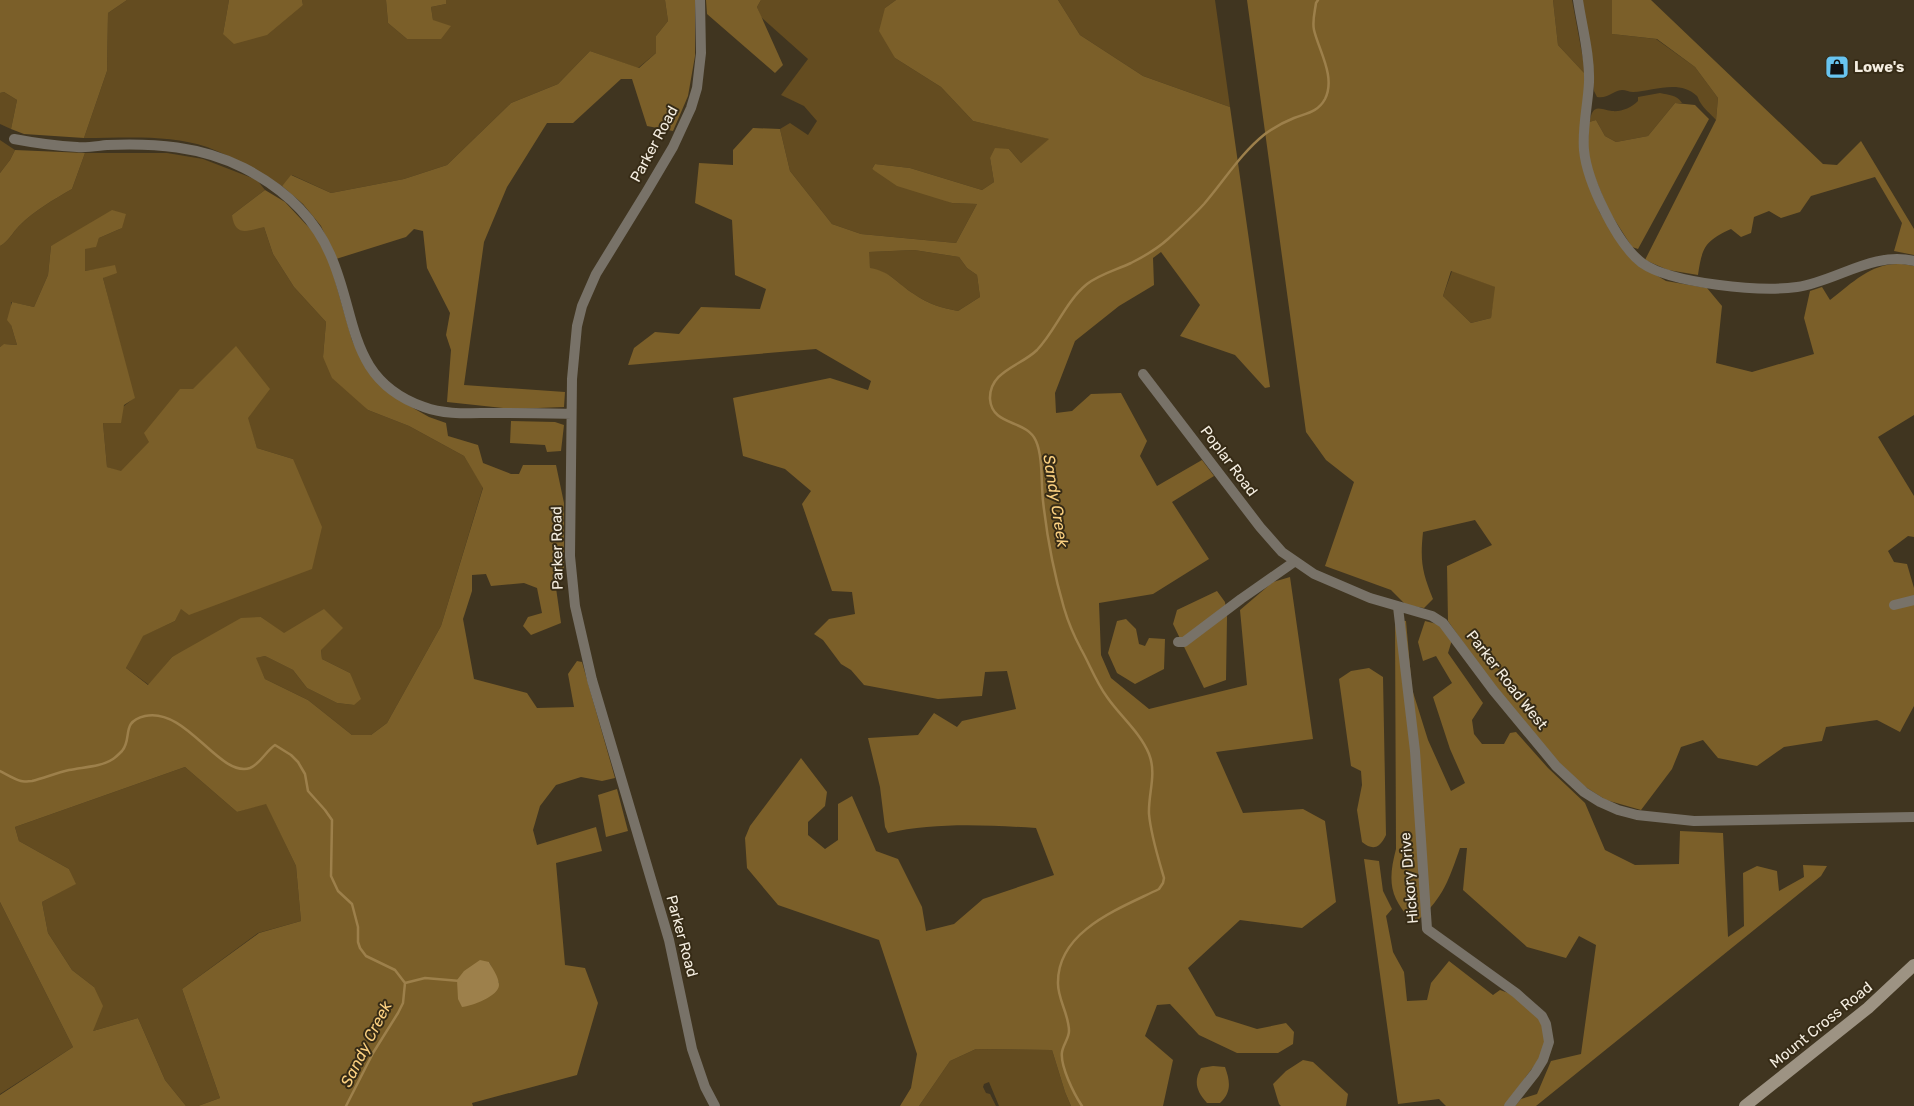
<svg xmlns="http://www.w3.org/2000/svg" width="1914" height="1106" font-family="Rubik,sans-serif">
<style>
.green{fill:#644c20}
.forest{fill:#7b5f29;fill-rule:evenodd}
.water{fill:#9d804b}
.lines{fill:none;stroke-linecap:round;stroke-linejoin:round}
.stream{stroke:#9d804b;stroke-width:2.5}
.minor{stroke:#787268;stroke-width:10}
.secondary{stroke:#9d9383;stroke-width:12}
.labels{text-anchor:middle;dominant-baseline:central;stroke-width:4;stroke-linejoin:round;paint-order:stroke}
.poi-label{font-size:15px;font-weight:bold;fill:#f4ede0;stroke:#362b16;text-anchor:start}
.street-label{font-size:15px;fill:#f4ede0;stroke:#362b16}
.water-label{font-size:16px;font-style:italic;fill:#fcd181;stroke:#362b16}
</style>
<rect width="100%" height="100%" fill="#403520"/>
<!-- green -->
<path class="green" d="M127,0H229L223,34L303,5L302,0H386L388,23L407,39H441L433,20L431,7L446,4V0H665L668,21L656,36V53L638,68L590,51L558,84L511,103L447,165L404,179L331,193L292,175L282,186C257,171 234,157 207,147C169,134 124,138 84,138L107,71L108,13Z
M761,0H896L885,8L895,58L941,87L973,121L1050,139L1021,163L1009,149L990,158L994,182L982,190L910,168L875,164L872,169L952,203L977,204L956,243L861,234L832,224L790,171L780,129L790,123L808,135L817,121L804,106L781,95L808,59L761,17L757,7Z
M1058,0H1215L1230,107L1143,76L1080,35Z
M1553,0H1572L1586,75L1558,45Z
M1581,0H1612V34L1656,39L1695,67L1718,98L1716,120C1711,114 1704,109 1700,102C1699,101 1698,97 1697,96C1680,79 1653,91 1633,92C1629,92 1626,90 1622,90C1612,91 1608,99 1597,97L1594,91Z
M4,92L17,100L11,129L0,124V93Z
M1660,93C1669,95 1677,95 1682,103H1675L1648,136L1616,142L1605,136L1596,120L1589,122C1594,104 1596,108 1612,111C1621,112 1631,108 1638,101V97Z
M0,140L15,150L10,160L0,173Z
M85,153H167L203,159L257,180L265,190L232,215L264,227L273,254L294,287L326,322L323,357L368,410L409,426L464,456L483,487L441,626L387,723L371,735H352L308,700L265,679L255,658L265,656L293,670L307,688L337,703L354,705L350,673L322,659L321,650L283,633L261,617L172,657L149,685L126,668L142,636L175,621L181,608L293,459L257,448L247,418L150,442L121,472L107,467L103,423L134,398L103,278L115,266L85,271V248L95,247L99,238L122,228L51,246L48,275L34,307L11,302V325L17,345L5,344L0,347V246C8,242 13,232 19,226C35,210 53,200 72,189Z
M914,250L959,257L967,268L977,275L980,297L958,311C942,308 928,304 914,294C896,283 892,272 870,269L868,252Z
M1452,271L1496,287L1491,318L1471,323L1443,296Z
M185,767L237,812L266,803L296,866L301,921L258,933L182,989L220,1098L198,1106H186L165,1080L138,1018L93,1031L94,987L72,970L48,933L42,902L75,884L69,869L19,841L15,827Z
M0,902L73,1047L0,1094Z
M976,1049L1052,1050L1065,1092L1071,1106H999L989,1082L984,1084L983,1087L986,1093L990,1094L996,1106H919L950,1061Z"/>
<!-- forest -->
<path class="forest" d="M0,0H127L108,13L107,71L84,138L24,134L11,129L17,100L4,92L0,93Z
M229,0H302L303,5L267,35L234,44L223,34Z
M386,0H446V4L431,7L433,20L451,26L441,39H407L388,23Z
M665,0H695V56L688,96L673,131L647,126L632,79H621L573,123H547L507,187L484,242L464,385L565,392L564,407L512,409L447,402L451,350L446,335L450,313L427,268L423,231L414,229L406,237L336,259L321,226L303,204L282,186L291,175L331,193L404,179L447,165L511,103L558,84L590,51L639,68L656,53V36L668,21Z
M706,0H761L757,7L783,65L775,73L707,14Z
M896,0H1058L1080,35L1143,76L1230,107L1270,387L1265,388L1235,355L1180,336L1200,305L1161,252L1153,258L1154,285L1119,306L1075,341L1055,393L1056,413L1072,411L1091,394L1121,393L1147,441L1140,456L1157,486L1202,460L1214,476L1172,502L1209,559L1153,594L1099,603L1101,655L1111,678L1149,709L1247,685L1240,610L1273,582L1290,577L1313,739L1216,752L1243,813L1303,809L1325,821L1336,902L1302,928L1240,920L1188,968L1216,1016L1257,1029L1286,1023L1294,1032L1293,1044L1278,1053H1237L1199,1035L1170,1004L1157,1005L1145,1036L1173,1060L1163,1106H1071L1065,1092L1052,1050L976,1049L950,1061L919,1106H900L911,1088L917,1054L879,940L778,905L747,868L745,838L750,826L801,758L827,792L825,806L808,822V835L825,849L838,840V804L852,796L876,851L898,859L922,907L926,931L954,924L983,899L1054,875L1036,828C989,825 934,822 888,833L885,827L880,787L868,738L918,735L934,713L957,727L962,721L1016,709L1007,671L985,672L982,696L938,699L864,685L851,670L841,664L823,640L814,634L829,619L855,614L852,592L832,591L802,504L811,491L785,469L743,456L733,398L830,378L868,390L871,381L816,349L628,365L634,348L655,332L679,334L701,307L760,309L766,289L735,275L732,220L695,203L699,163L733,165V150L753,128L780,129L790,171L832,224L861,234L956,243L977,204L952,203L897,186L872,169L875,164L910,168L982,190L994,182L990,158L995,148L1009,149L1021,163L1049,139L973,121L941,87L895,58L879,31L885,8ZM914,250L959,257L967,268L977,275L980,297L958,311C942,308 928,304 914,294C896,283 892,272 870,268L869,252Z
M1247,0H1553L1558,45L1586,75V177L1600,213L1634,262L1666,281L1707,288L1722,306L1716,363L1752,372L1814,354L1804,318L1810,291L1822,287L1830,300C1857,279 1877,257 1914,266V415L1878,437L1914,496V537L1908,536L1888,551L1894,562L1907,564L1914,588V706L1900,732L1877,720L1826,727L1822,741L1784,747L1757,766L1718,758L1703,740L1681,747L1672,769L1641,810L1606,800L1584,786L1554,758L1491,682L1448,621L1447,566L1492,545L1475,520L1423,532C1420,561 1422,572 1433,599L1424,608L1406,605L1391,590L1325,566L1354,482L1326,460L1306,432ZM1451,271L1495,287L1491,318L1471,323L1443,296Z
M1612,0H1651L1823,164L1837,165L1861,141L1914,229V255L1894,251L1902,223L1875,177L1811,196L1800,212L1781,218L1769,211L1754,217L1751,233L1741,237L1731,229C1705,241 1702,247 1698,275L1668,270L1645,260L1716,120L1718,98L1695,67L1657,39L1612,34Z
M1675,103L1695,105L1709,119L1638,249L1632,247L1609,211L1587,159L1589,122L1596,120L1605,136L1616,142L1648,136Z
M15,150L85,153L72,189C53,200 35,210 19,226C13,232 8,242 0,246V173L10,160Z
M265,190L285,202L315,234L330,263L352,340L365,367L399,400L429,417L446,423L448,436L478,445L483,463L511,474H519L523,465H556L564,503V569L554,574L561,623L531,635L523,626L528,617L542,613L537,588L524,583L491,586L486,574L472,575V591L463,619L474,679L527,693L537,708L574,707L568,674L577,661L582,662L615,778L602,781L581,777L556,785L540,806L533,830L537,845L596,827L602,851L556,863L565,965L585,968L598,1003L577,1075L472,1103L473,1106H198L220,1098L182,989L259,933L301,921L296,866L266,804L237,812L185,767L15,827L19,841L69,869L76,884L42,902L48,933L72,970L94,987L103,1006L93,1031L138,1018L165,1080L186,1106H0V1095L73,1047L0,902V347L4,344L17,345L11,325L7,320L12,302L34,307L48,275L51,246L112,210L126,214L122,228L99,238L96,247L85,249V271L115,265L117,273L103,278L135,398L124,405L121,423H103L107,467L121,471L149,442L144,433L180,389H193L236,346L270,389L248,418L257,448L293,459L322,527L312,569L189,615L181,609L175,621L143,636L126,668L148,685L172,657L241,618L261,617L284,633L324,609L343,628L321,650L322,659L350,673L361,699L354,705L337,703L307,688L293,670L265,656L256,658L265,679L308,700L352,735H371L387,723L441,626L483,488L464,456L409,426L368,410L332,378L323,357L326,322L294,287L273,254L264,227C247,231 235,237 232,215ZM489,962L499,983L459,979Z
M511,421L555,422L564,425L561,451L547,452L545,445L510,443Z
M1217,591L1225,602L1227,617L1226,680L1204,688L1173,624L1177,610Z
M1126,619L1136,629L1139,644L1145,646L1149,638L1165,639L1164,669L1135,684L1117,673L1108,653L1117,621Z
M1395,620L1406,621L1412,689L1428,740L1451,791L1465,783L1450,749L1433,697L1452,683L1436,656L1423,661L1418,642L1425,621L1441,625L1452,640L1448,653L1483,703L1472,720L1474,734L1482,744H1504L1510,733L1516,732L1548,768L1585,803L1605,850L1635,865L1679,864L1680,831L1723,833L1728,937L1744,926L1743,873L1757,866L1777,871L1779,891L1804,877L1803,865L1827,866L1821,876L1536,1106H1515L1521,1099L1537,1094L1551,1061L1581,1054L1596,945L1579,936L1566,958L1527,947L1463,890L1467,848H1460C1449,879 1444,897 1418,920H1411C1389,896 1388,880 1396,849Z
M1369,668L1383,677L1386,835C1380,848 1373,851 1362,842L1357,810L1362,785L1361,771L1351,766L1339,679L1351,671Z
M617,789L628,831L606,837L598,795Z
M1364,859L1379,861L1383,891L1392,909L1386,916L1393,952L1404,972L1407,1001L1427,1000L1431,983L1449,961L1493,995L1500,990C1516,995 1538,1008 1543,1025C1545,1033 1545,1042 1546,1050L1504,1106H1446L1439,1099L1398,1104Z
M1303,1060L1313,1062L1348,1094L1346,1106H1281L1279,1104L1273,1084L1286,1071Z
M1213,1066L1225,1067C1230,1081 1232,1092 1220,1103H1207C1197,1092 1193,1082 1201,1068Z"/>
<!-- water -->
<path class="water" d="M480,960L489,962C492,968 499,977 499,985C499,996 472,1006 462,1007L458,999L457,980L464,971Z"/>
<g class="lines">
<!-- stream -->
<path class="stream" d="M0,771C6,774 14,779 21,781C24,782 29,781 32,781C44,778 56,773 69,770C83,767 101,767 113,759C116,757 119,754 122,751C133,738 120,722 145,716C187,707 219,778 250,768C260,764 266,751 275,745L291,755L298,762L305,774L308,791L325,810L332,820L331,876L338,891L352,904L358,927V942L360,948L366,956L395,970L405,983L403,1003L398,1013L373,1053L346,1106
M405,983L425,978L460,981
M1082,1106C1074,1094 1060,1066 1062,1052C1063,1045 1069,1038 1069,1031C1069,1014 1057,998 1058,982C1058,930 1121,908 1159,889L1163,883L1164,878C1158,857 1151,836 1149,814C1148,794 1157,774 1149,754C1140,732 1120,716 1107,697C1096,682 1090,665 1081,649C1073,634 1069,625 1064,608C1054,574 1047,537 1043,501C1041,483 1043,457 1036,441C1027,419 992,427 990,399C989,371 1021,366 1037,350C1056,330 1065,302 1087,284C1100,274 1116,270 1131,263C1143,257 1158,248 1168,239C1180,228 1193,216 1204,204C1224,181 1240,154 1265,134C1273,128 1284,122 1294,118C1307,113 1318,112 1325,99C1336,77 1319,51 1314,30C1312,21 1315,11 1316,3L1318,0"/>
<!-- minor -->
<path class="minor" d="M700,0L701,53L697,88L691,108L673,147L647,191L596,274L582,306L577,326L572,379L570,556L575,606L592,680L669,940L692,1049L705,1087L715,1106
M1578,0C1582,27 1590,55 1589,82C1588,105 1582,128 1584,150C1587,182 1617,244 1642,263C1672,284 1761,292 1797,287C1837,281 1873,251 1914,261
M14,139C35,143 56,146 77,147C87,148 97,146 107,145C154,143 201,146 244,168C281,187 313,215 330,254C358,316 347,380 424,407C445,415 470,413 492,413C518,413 545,413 571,414
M1143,374L1260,527L1282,552L1314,574L1370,598L1432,616L1443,623L1493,690L1556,766L1584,792L1600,802L1618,810L1637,815L1694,821L1914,817
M1894,605L1914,600
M1398,607L1415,751L1427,929L1516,993L1542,1016L1546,1024L1549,1042L1543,1060L1535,1073L1509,1106
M1178,642H1184L1241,599L1294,562"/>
<!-- secondary -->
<path class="secondary" d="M1745,1106L1868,1008L1914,965"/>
</g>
<!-- icons -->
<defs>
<g id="shop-square" transform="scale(1.25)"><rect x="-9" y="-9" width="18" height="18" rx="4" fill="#68c4f0" stroke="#362b16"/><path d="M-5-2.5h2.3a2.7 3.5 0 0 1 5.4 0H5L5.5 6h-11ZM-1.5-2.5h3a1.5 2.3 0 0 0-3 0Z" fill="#111"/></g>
</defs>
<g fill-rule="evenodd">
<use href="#shop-square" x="1837" y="67"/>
</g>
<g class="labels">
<!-- poi labels -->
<g class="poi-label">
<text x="1854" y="67">Lowe's</text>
</g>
<!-- street labels -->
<g class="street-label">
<text transform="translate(654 144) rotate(-62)">Parker Road</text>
<text transform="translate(1229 461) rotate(53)">Poplar Road</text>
<text transform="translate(557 548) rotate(-91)">Parker Road</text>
<text transform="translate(1507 680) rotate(52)">Parker Road West</text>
<text transform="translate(1409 878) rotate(-95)">Hickory Drive</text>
<text transform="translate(682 936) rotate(75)">Parker Road</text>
<text transform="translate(1821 1025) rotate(-39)">Mount Cross Road</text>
</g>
<!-- water labels -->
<g class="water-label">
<text transform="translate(1056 501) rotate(81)">Sandy Creek</text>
<text transform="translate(366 1044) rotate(-63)">Sandy Creek</text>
</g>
</g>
</svg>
